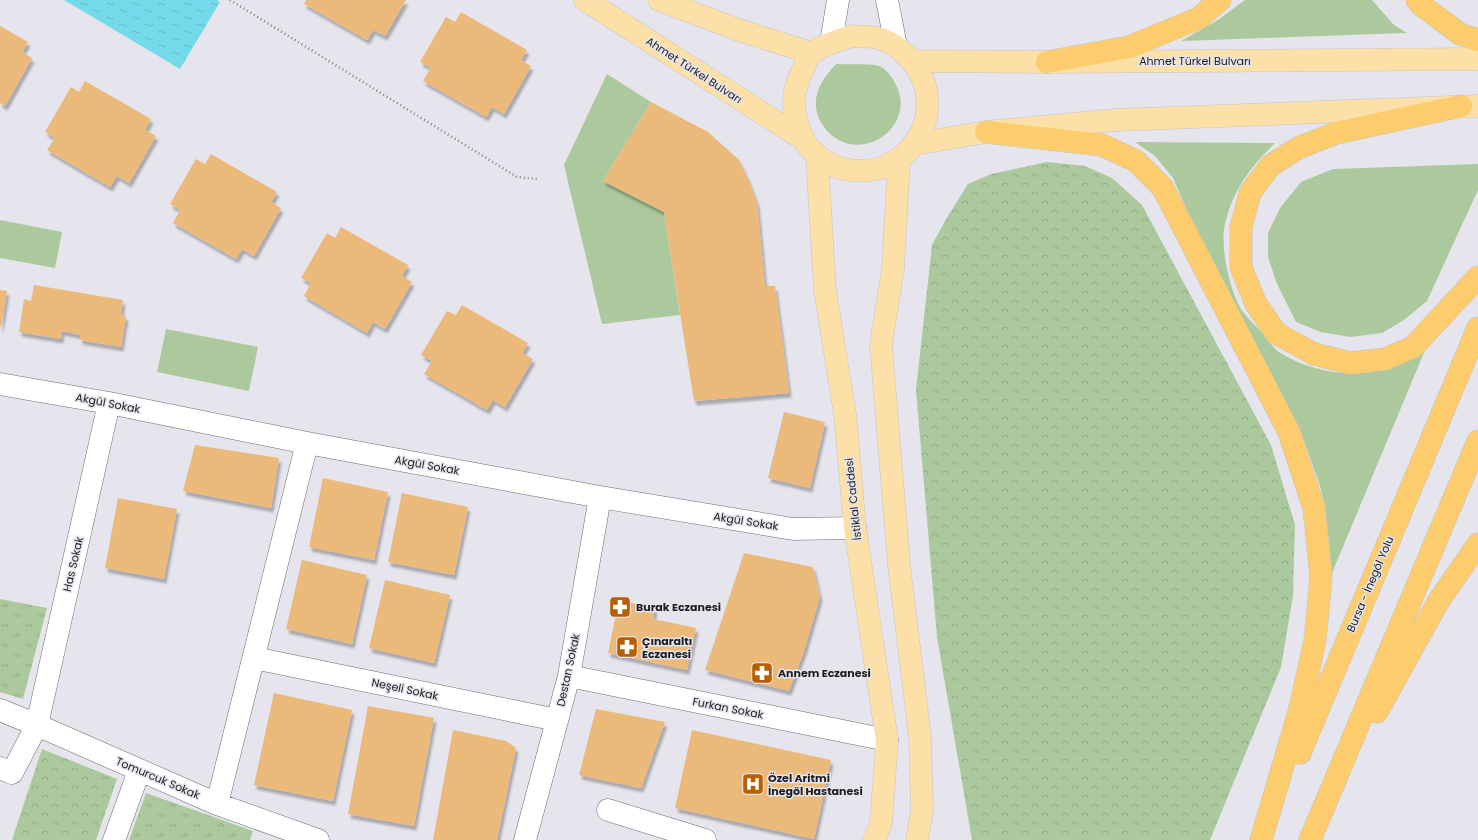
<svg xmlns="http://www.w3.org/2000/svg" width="1478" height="840" font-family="Poppins,sans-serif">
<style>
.green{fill:#abc99c}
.forest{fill:url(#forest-crowns)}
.park{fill:url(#park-tufts)}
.water{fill:url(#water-ripples)}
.building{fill:#ebb97a;filter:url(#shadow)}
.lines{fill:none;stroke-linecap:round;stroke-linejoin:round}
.minor-casing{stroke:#6b6b72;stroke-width:23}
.major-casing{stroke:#c4c4c5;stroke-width:23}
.highway-casing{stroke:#c4c4c5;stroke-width:23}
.path{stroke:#807f85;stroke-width:2.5;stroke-dasharray:1 3;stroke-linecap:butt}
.minor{stroke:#fff;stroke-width:22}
.major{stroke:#fde0a7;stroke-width:22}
.highway{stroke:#fccc6d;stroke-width:22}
.labels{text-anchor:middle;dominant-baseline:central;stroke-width:3;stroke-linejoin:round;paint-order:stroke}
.street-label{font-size:11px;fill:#1c1c1f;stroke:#e6e5ed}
.poi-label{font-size:11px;font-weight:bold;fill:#1c1c1f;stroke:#e6e5ed;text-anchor:start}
</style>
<defs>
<pattern id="forest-crowns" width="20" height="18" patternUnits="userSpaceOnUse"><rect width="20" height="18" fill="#abc99c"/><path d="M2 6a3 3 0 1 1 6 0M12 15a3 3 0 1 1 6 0" fill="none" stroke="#93ac86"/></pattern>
<pattern id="park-tufts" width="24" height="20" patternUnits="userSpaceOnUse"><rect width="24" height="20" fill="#abc99c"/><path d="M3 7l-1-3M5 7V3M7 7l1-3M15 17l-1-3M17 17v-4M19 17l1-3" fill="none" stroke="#93ac86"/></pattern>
<pattern id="water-ripples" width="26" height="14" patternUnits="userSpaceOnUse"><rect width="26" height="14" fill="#72dae8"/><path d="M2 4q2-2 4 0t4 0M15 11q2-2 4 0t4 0" fill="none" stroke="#62bac7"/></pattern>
<filter id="shadow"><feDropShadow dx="2.5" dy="4.5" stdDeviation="1" flood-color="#0004"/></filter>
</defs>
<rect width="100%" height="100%" fill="#e6e5ed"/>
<!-- green -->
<path class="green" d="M1245,0H1372L1394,25L1407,33L1181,41L1218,20Z
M836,64C848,65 868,63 879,66C886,68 892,77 895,83C919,126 861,167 827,131C824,127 820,121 818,116C811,95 822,79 836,64Z
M607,74L651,102L603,181L664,212L680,315L602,324L564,165Z
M1135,142L1275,143C1251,167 1233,189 1225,224C1220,246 1229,289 1241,309C1247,318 1256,326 1263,334C1268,340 1273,348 1279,352C1304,369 1343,377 1372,372C1394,368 1411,355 1428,343L1332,573L1327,523L1321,489L1305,443L1190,217L1173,178L1155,156Z
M1478,164V190L1427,301L1404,320L1382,333L1350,337L1321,332L1296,322L1277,284L1268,257V233L1280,208L1301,182L1333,169Z
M0,220L62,232L55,268L0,258Z
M166,329L258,347L249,391L157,372Z"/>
<!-- forest -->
<path class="forest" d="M1047,162L1085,166L1112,178L1142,205L1271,445L1295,525L1293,596L1281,667L1210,840H972L937,637L916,390L932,245L946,219L968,184L991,174Z
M42,749L117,779L96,840H12Z"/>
<!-- park -->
<path class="park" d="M0,599L47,608L23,699L0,692Z
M146,793L253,831L250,840H129Z"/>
<!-- water -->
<path class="water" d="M64,0H217L220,2L180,69Z"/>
<!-- building -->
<path class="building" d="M306,0H406L385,36L373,30L367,40L304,4Z
M461,12L527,50L521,60L531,66L504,114L492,107L486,117L423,81L431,68L420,62L446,17L455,22Z
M0,26L28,42L22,52L32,58L5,106L0,103Z
M85,81L151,119L145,130L156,136L129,183L117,176L110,187L47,150L55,138L45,132L71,87L79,92Z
M651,102L708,132L739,160L749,181L757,203L765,286H775L789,393L694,401L664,212L603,181Z
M211,154L277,192L271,202L281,208L254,256L242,249L236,259L173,223L180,210L170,204L196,159L205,164Z
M341,227L408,265L402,276L412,282L385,329L373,322L367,333L304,296L311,283L301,278L327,233L335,238Z
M34,285L123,300L121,315L126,316L121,347L80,340V335L62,331L61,339L19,332L24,299L31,301Z
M0,290L7,291L1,327H0Z
M462,305L528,343L522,353L533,359L505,407L493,400L487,410L424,374L432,361L421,355L447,311L456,315Z
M784,412L825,422L810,488L768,478Z
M195,445L279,458L271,508L183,491Z
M323,478L388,492L374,560L309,547Z
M402,493L468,507L454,575L388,562Z
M118,498L177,509L164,579L105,568Z
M744,553L813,567L820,597L804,651L789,691L705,670Z
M302,560L367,575L352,644L286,629Z
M385,580L450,595L434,663L369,648Z
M619,600L655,608L653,619L696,628L687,670L608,653Z
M274,693L352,710L333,801L254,785Z
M368,706L434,718L414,826L348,814Z
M596,709L665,722L641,788L579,775Z
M453,730L506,741L516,748L497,840H433Z
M692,730L831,760L814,839L675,808Z"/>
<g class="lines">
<!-- minor casing -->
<g class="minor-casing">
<path id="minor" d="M887,0L896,46
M831,43L838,0
M0,384L109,403L307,443L600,497L793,529L855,528
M254,658L557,720
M569,676L887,740
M0,710L37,725L217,804L318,840
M0,768L12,773L37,725L109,403
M217,804L307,443
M608,810L705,840
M114,840L139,771
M525,840L569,676L600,497"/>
</g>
<!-- major casing -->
<g class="major-casing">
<path id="major" d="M585,0L803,139
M659,0L736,29L811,53
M852,36C859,37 867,36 873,37C884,39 895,45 903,52C957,99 915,184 844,169C826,165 808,151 801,134C790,108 792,90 805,65C807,61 809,55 813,52C825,44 839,40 852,36Z
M913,61L1047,62L1478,59
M915,144L986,132L1115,120L1478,106
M817,156L825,291L845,414L855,528L887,740L881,824L874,840
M899,159L893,268L881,345L899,565L920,737L922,810L917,840"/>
</g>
<!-- highway casing -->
<g class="highway-casing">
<path id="highway" d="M1417,0L1421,5L1460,34L1478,40
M1047,62L1129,47L1199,18L1220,0
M1461,106L1336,133L1298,148L1270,166L1250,193L1241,227V267L1256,304L1276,333L1314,354L1350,363L1385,359L1413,347L1478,277
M986,132L1102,145L1136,161L1163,188L1289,432L1314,508L1321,577L1315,641L1299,712L1261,840
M1377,712L1438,602L1478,544
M1300,753L1478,328
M1310,840L1478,441"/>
</g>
<!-- path -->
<path class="path" d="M230,0L517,177L538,179"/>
<!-- minor -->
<use href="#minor" class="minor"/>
<!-- major -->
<use href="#major" class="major"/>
<!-- highway -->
<use href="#highway" class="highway"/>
</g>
<!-- icons -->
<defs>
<g id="pharmacy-square" transform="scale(1.15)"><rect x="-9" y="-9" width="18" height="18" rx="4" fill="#b95e01" stroke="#e6e5ed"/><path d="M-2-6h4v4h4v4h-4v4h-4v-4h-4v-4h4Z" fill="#fff"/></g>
<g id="hospital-square" transform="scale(1.15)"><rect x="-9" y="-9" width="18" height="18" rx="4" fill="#b95e01" stroke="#e6e5ed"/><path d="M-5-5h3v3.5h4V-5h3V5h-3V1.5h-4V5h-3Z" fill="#fff"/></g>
</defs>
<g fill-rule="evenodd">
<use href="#pharmacy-square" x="620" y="607"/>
<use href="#pharmacy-square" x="627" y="647"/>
<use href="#pharmacy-square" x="762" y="673"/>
<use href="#hospital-square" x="753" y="784"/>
</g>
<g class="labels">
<!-- street labels -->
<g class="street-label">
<text x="1195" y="61">Ahmet Türkel Bulvarı</text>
<text transform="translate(694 70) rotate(33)">Ahmet Türkel Bulvarı</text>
<text transform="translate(108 403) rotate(11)">Akgül Sokak</text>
<text transform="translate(427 465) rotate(10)">Akgül Sokak</text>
<text transform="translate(853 499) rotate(-96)">İstiklal Caddesi</text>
<text transform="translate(746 521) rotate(9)">Akgül Sokak</text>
<text transform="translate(73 564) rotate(-77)">Has Sokak</text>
<text transform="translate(1370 584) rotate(-67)">Bursa - İnegöl Yolu</text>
<text transform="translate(568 670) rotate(-78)">Destan Sokak</text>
<text transform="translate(405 689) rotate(12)">Neşeli Sokak</text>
<text transform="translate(728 708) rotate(11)">Furkan Sokak</text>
<text transform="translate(158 778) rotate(23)">Tomurcuk Sokak</text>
</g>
<!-- poi labels -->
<g class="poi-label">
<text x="636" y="607">Burak Eczanesi</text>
<text x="642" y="641">Çınaraltı<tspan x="642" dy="13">Eczanesi</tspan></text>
<text x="778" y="673">Annem Eczanesi</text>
<text x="768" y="778">Özel Aritmi<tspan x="768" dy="13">İnegöl Hastanesi</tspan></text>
</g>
</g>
</svg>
